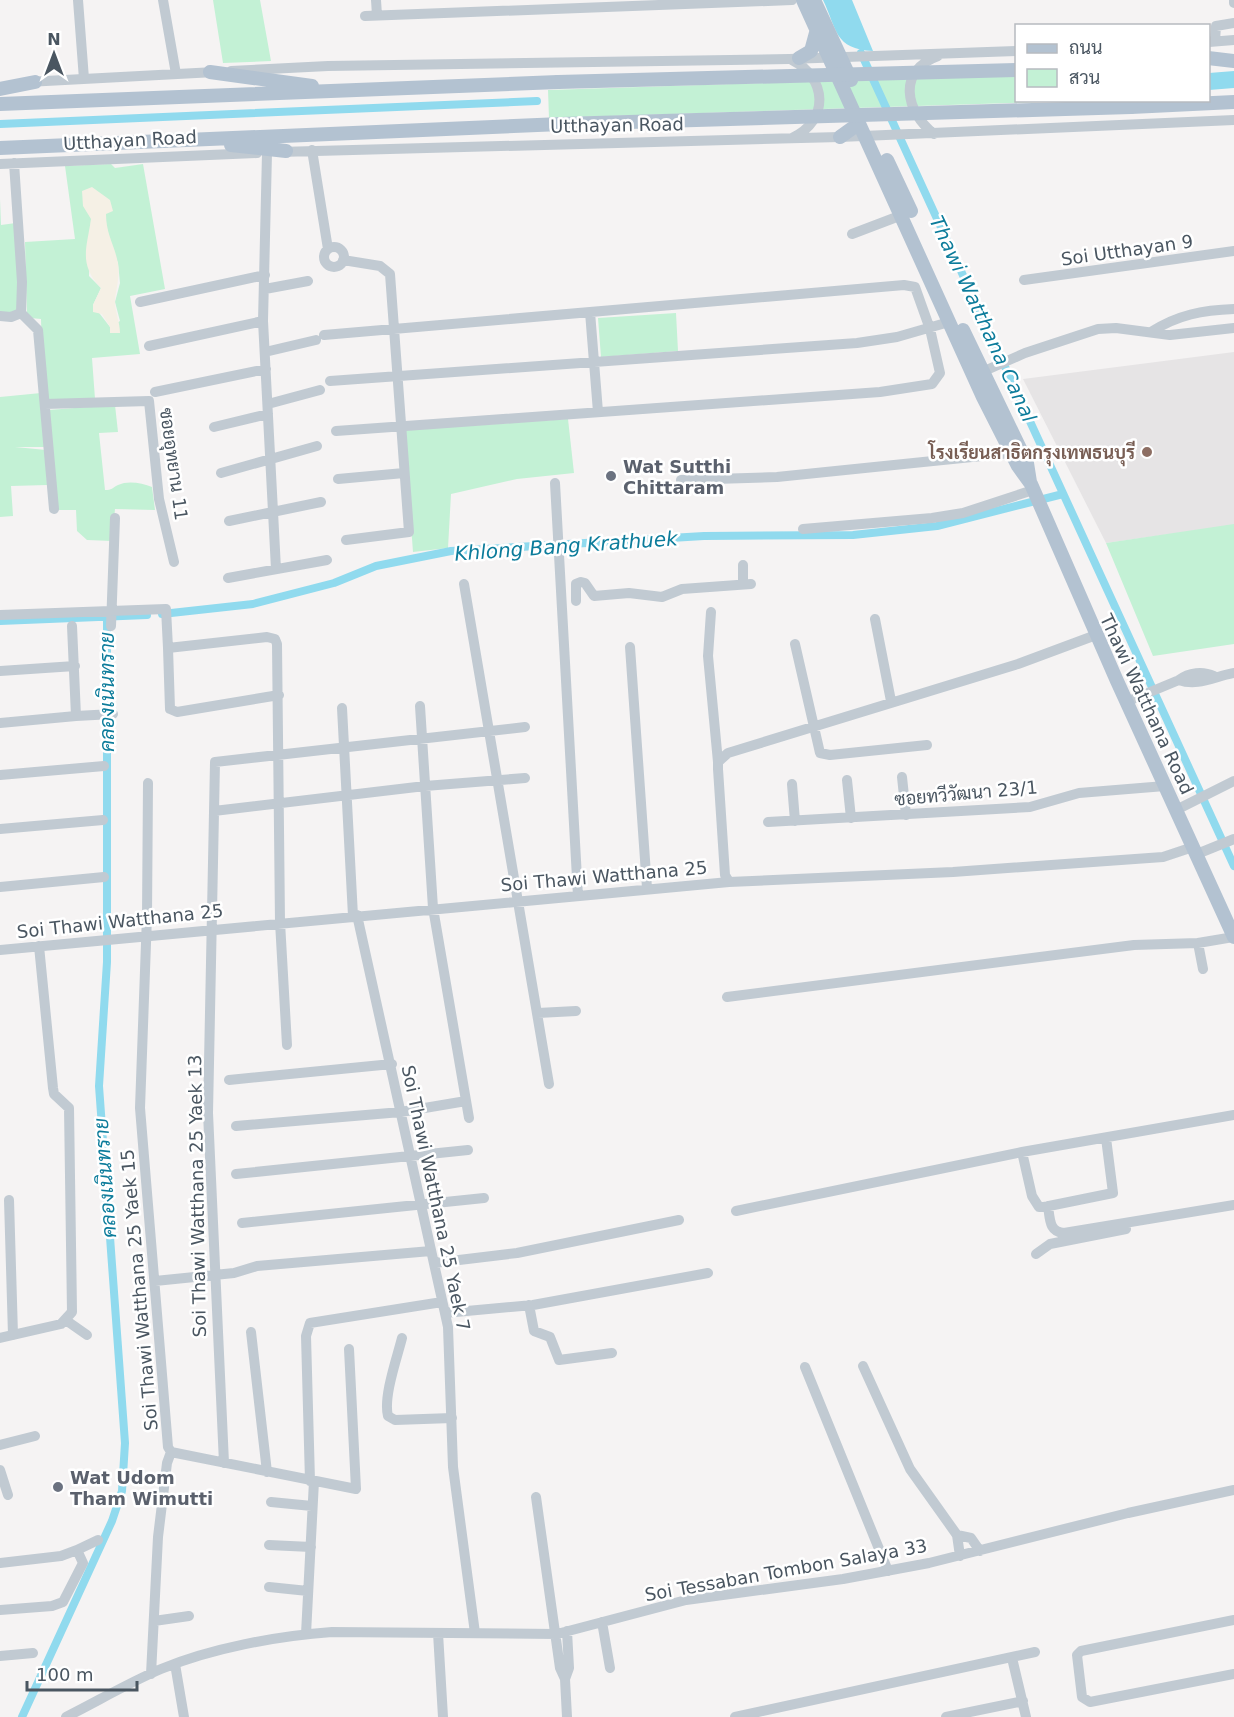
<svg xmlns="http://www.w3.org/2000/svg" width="1234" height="1717" font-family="'DejaVu Sans',Sarabun,sans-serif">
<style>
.education{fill:#e6e4e5}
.green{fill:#c3f1d5;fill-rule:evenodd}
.sand{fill:#f5f0e5}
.water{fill:#90daee}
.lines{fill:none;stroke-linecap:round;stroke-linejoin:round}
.canal{stroke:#90daee;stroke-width:8}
.minor{stroke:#c1cad2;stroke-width:10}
.major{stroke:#b3c2d1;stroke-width:14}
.major-bridge{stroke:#b3c2d1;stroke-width:14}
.education-dot{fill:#8d6e63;stroke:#fff;stroke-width:2}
.worship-dot{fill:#6b7280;stroke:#fff;stroke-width:2}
.labels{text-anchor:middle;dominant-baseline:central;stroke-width:5;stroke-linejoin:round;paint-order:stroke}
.street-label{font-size:18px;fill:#4a5661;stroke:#fff}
.education-label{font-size:18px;font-weight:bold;fill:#785e54;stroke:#fff;text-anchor:end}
.worship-label{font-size:18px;font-weight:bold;fill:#5b616d;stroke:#fff;text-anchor:start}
.water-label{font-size:20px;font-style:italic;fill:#0c7c9b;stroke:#fff}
</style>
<rect width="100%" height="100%" fill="#f5f3f3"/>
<!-- education -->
<path class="education" d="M1234,352V525L1106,543L1023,379Z"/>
<!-- green -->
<path class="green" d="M213,0H260L271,61L223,63Z
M1016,75V100L1073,101L549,118L548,90Z
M111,164L115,168L143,164L165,289L130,296L140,354L92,358L95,399L48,400L42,358L41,319L30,318L27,315L25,242L75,239L65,166ZM106,214V232L118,263L120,283L115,302L120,321L110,327L93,305L101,288L89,276L91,219Z
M0,199L1,225L16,223L19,305L15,313H0Z
M676,313L678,351L601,357L598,318Z
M41,393L45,447H15L46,450L47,485L11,486L13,516L0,517V397Z
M115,405L118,432L99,433L105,490C112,490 112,488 118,485C128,480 142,483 152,487L155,510L115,509L112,541L87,540L77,531L76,510H57L48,410Z
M568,419L574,473L517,479L451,494L448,548L413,552L404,430Z
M1234,524V644L1153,656L1106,543Z"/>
<!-- sand -->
<path class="sand" d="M92,187L110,200L113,211L106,214C106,235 115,245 118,264C120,278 116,288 115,301C115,312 120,322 120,333H110V327L102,314L93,312V305L101,288C78,264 87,248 91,219L83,206L82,191Z"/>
<!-- water -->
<path class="water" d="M823,0H852L873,51C834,49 837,29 823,0Z
M1234,71V88L1209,90V73Z"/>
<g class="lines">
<!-- canal -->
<path class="canal" d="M861,53L1234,866
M0,124L537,101
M162,614L253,604L334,583L376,566L451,551L704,536L853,535L937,526L1063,494
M0,621L147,615
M22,1717L112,1521L122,1491L125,1443L99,1086L107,962V620"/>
<!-- minor -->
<path class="minor" d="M78,0L84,79
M163,0L176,74
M376,0L377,15
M1234,0V3
M365,16L792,0
M1215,41L1216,26L1234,23
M1209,42L1234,40
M792,60C827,78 830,120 792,138
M231,71L328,66L789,59L1016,51
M27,82L215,72
M934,134C905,111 897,71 938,56
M312,150L328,249
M279,152L840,137L1234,120
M267,153L263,321L276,569
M14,163L22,282L21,313L38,330L54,509
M0,164L257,153
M852,234L902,215
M324 257a10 10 0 1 1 20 0a10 10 0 1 1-20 0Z
M343,260L380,266L390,274L409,532L346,540
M1024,280L1234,251
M265,289L308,281
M140,302L265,275
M590,312L598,412
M0,316L11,317L21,313
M1151,332C1177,315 1203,310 1234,309
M324,335L904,285L915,287L930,329L940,373L932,384L880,392L336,431
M149,346L263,321
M265,352L316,340
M982,372L1025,353L1098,329L1116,328L1170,335L1234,328
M330,381L857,343L897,337L949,322
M155,392L266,369
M45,404L149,401L159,499L174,562
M268,404L320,390
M214,427L268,414
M221,473L317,446
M338,479L404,473
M681,480L777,477L1011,453
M555,483L578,896
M229,521L321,502
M803,529L932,518L963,513L1033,490
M228,578L327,560
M464,584L549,1084
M743,584V565
M576,601V584L581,582L585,583L594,596L629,593L662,597L682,589L751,584
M711,612L708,656L718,762
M0,615L166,609L168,648
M875,619L891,701
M111,626L115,518
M795,644L820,753L830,755L927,745
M630,647L647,888
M0,671L75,666
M1179,680C1198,687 1215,676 1234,673
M279,695L177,712L170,709L168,648L267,637L275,639L277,644L280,922L287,1045
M1126,702L1179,680C1189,672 1203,671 1214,676
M420,706L433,908L469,1118
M342,708L353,916
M76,716L113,714
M0,723L76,716L72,626
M0,775L104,766
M902,777L906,815
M847,780L851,818
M148,783L147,916L140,1108L168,1447L171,1452L356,1489L349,1349
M792,784L795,821
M1176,810L1234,781
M214,811L425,786L525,778
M768,822L1030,807L1079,793L1165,786
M0,829L103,820
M1197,854L1234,839
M729,882L725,875L718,769V762L728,753L1018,664L1096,635
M0,887L104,877
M357,915L448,1327L453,1467L475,1633
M1198,943L1203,969
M0,950L729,882L953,872L1163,857L1193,847
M727,997L1134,945L1198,943L1234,937
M538,1013L576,1011
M229,1080L392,1064
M236,1126L401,1112L466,1101
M1022,1152L1032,1196L1039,1207H1044L1113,1193L1106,1138
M236,1174L468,1150
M9,1200L13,1335
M1048,1206C1050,1219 1049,1232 1064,1233L1234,1205
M736,1211L1022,1152L1234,1115
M242,1223L484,1198
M1036,1254L1050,1244L1126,1229
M434,1263L517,1253L679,1220
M155,1281L234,1273L257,1266L431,1251
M529,1305L534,1331L550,1337L559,1360L612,1353
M445,1313L533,1305L708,1273
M67,1321L87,1335
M251,1332L267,1472
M0,1338L61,1324L72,1312L69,1108L54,1094L53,1088L39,946
M402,1338C397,1358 383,1397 388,1416L395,1420L452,1418
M863,1366L910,1469L957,1535L960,1556
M805,1367L888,1571
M0,1445L35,1436
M224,1463L208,1113L215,762L525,727
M0,1470L8,1495
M310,1481L306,1336L310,1323L442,1302
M536,1497L560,1668L565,1679L569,1668L567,1631
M271,1502L312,1506
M957,1535L971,1538L980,1551
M269,1545L311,1547
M77,1550L98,1540
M0,1563L61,1556L77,1550L83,1563L63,1602L52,1606L0,1610
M269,1587L308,1591
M1234,1620L1081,1651L1077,1655L1082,1697L1090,1702L1234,1674
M154,1621L189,1616
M602,1622L610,1668
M438,1633L443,1717
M306,1634L314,1481
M0,1656L33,1653
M1012,1658L1026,1717
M175,1664L184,1717
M151,1674L158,1537L167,1463L171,1452
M565,1679L567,1717
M66,1717C98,1701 128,1683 161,1669C212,1648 277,1636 332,1632L557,1634L686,1600L843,1579L929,1563L1128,1513L1234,1490
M735,1717L1035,1652
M946,1717L1023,1701"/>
<!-- major -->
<path class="major" d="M803,0L983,397L1018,466L1031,484L1117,681L1234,937
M814,0L851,80
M799,58L811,51L817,29
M1208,58L1234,61
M210,72L312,86
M0,89L35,82
M0,104L558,82
M1131,107L1234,102
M840,137L854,127L859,119
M231,145L286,151
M0,148L561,124
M887,160L911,211
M963,330L1027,463L1030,482"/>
<!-- major-bridge -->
<path class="major-bridge" d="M558,82L1016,70
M561,124L1131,107"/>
</g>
<!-- markers -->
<circle class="education-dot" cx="1147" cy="452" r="6"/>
<g class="worship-dot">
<circle cx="611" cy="476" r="6"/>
<circle cx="58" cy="1487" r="6"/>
</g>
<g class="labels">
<!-- street labels -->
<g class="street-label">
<text transform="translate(617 125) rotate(-1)">Utthayan Road</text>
<text transform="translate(130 140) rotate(-3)">Utthayan Road</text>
<text transform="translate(1127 250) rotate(-8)">Soi Utthayan 9</text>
<text transform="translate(174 464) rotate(82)">ซอยอุทยาน 11</text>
<text transform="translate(1147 704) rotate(65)">Thawi Watthana Road</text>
<text transform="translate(966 793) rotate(-5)">ซอยทวีวัฒนา 23/1</text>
<text transform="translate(604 876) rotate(-5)">Soi Thawi Watthana 25</text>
<text transform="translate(120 921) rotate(-6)">Soi Thawi Watthana 25</text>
<text transform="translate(197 1196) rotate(-91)">Soi Thawi Watthana 25 Yaek 13</text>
<text transform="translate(436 1198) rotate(78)">Soi Thawi Watthana 25 Yaek 7</text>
<text transform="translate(139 1290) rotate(-95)">Soi Thawi Watthana 25 Yaek 15</text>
<text transform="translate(786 1570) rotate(-10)">Soi Tessaban Tombon Salaya 33</text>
</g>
<!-- education labels -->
<g class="education-label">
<text x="1135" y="452">โรงเรียนสาธิตกรุงเทพธนบุรี</text>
</g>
<!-- worship labels -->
<g class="worship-label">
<text x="623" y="466">Wat Sutthi<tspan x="623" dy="21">Chittaram</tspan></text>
<text x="70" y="1477">Wat Udom<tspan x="70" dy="21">Tham Wimutti</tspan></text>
</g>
<!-- water labels -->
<g class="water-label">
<text transform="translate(983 319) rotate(65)">Thawi Watthana Canal</text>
<text transform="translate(566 546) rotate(-4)">Khlong Bang Krathuek</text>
<text transform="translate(107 692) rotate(-90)">คลองเนินทราย</text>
<text transform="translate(105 1178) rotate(-94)">คลองเนินทราย</text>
</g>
</g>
<!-- legend -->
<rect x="1015" y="24" width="195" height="78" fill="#ffffff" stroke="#b7bbc0" stroke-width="1.5"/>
<rect x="1027" y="44" width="30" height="9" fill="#b3c2d1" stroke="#b7bbc0" stroke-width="1.5"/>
<text x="1069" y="54" font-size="18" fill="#4a5661">ถนน</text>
<rect x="1027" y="69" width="30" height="18" fill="#c3f1d5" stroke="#b7bbc0" stroke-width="1.5"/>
<text x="1069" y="84" font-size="18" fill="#4a5661">สวน</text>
<!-- north arrow -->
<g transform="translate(54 54)" stroke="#ffffff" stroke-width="4.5" paint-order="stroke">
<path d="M0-4.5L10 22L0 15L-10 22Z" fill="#4a5661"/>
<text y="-9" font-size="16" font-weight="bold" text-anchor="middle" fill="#4a5661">N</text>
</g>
<!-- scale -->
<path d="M27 1681v9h110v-9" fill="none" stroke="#4a5661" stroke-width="3"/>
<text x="36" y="1681" font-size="18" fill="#4a5661" stroke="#ffffff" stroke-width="4.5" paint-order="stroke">100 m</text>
</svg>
